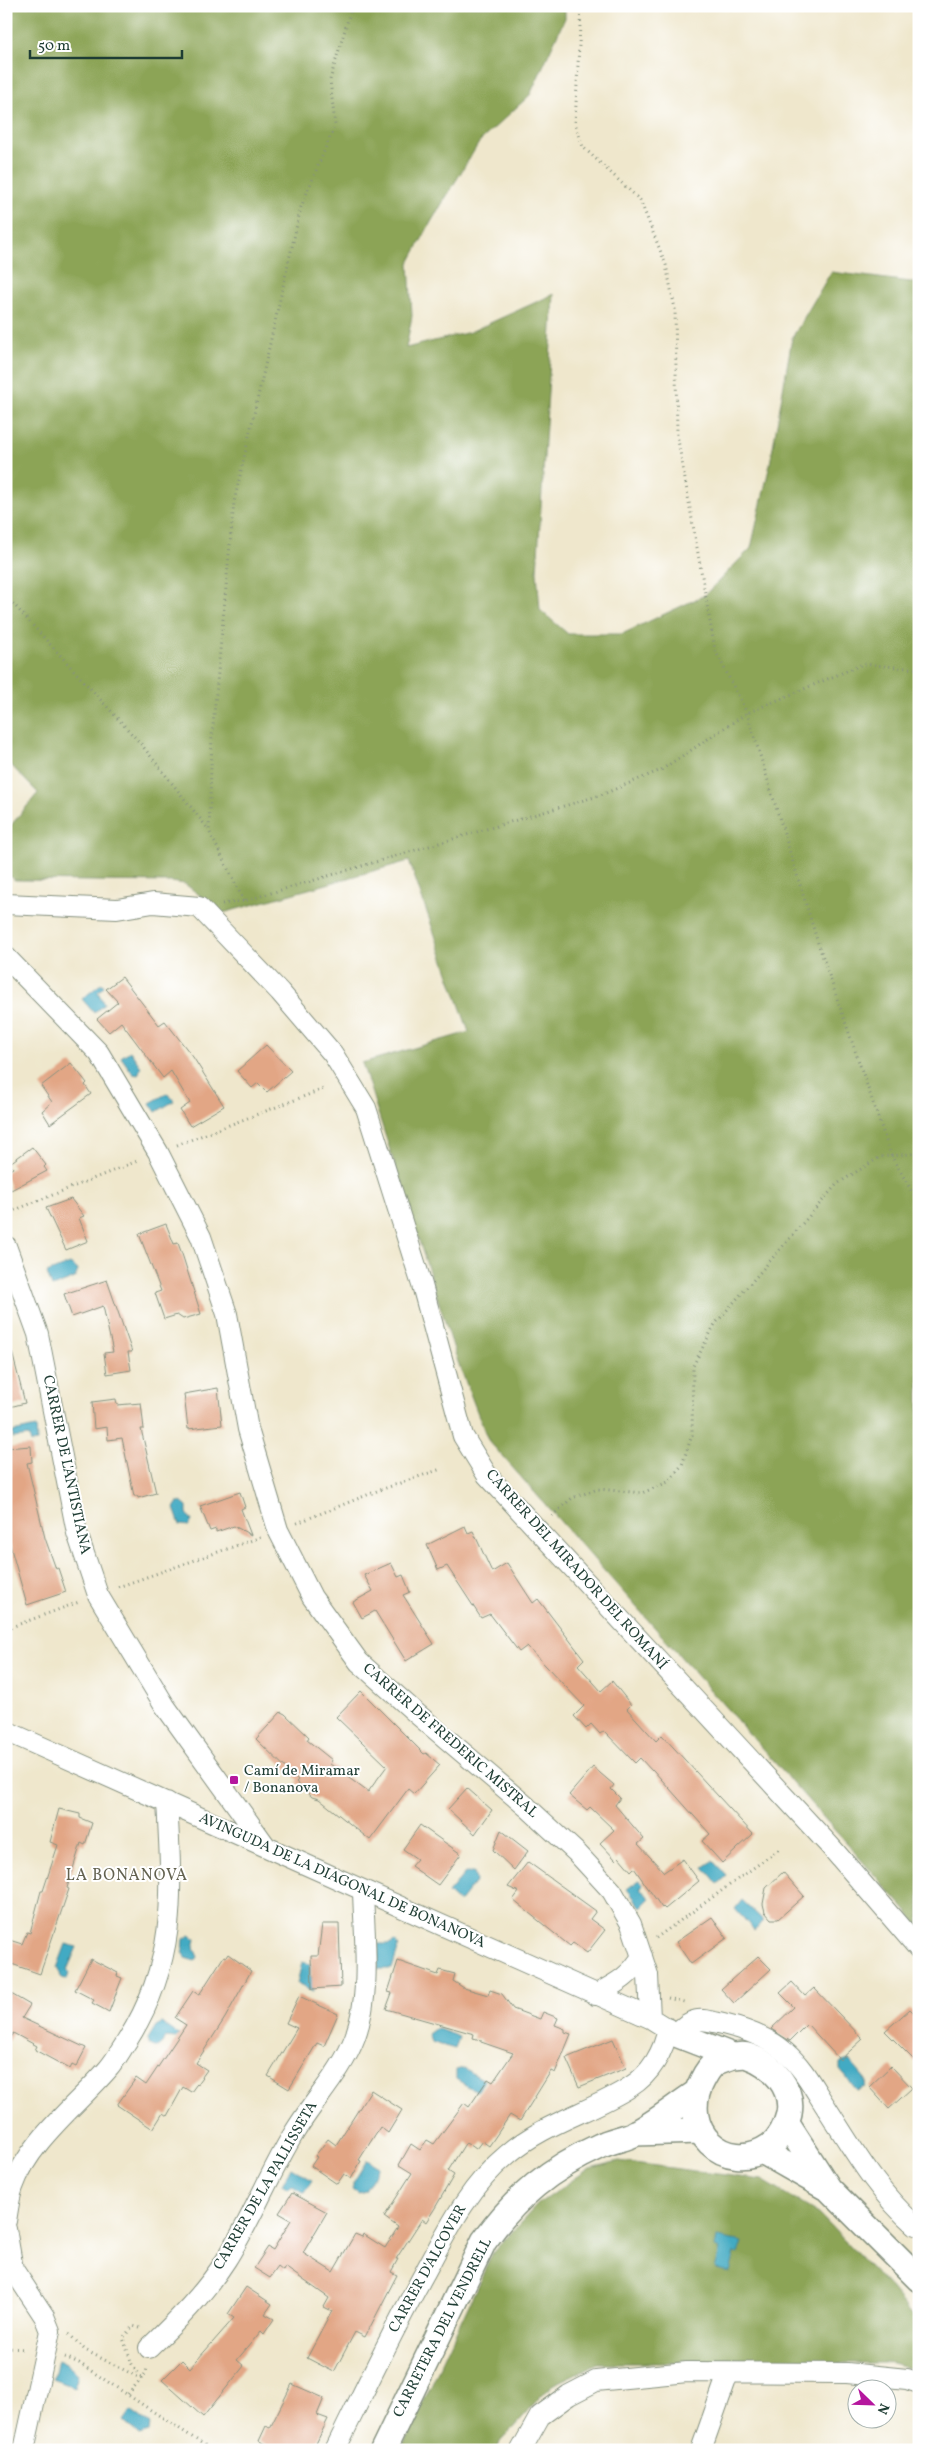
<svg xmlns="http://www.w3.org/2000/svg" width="925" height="2456" font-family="Vollkorn,serif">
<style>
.forest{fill:#8ca456;stroke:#567045}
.water{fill:#43aac3;stroke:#31747c}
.building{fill:#e2a685}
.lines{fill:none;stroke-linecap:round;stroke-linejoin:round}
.minor-casing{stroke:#879280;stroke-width:22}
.tertiary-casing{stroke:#879280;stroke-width:28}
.path{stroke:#879280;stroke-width:3;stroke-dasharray:1 4;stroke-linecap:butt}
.minor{stroke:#fff;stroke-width:20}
.tertiary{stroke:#fff;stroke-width:25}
.poi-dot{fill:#b5179e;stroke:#fff;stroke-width:2}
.labels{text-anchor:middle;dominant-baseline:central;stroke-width:4;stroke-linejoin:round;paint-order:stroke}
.street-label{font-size:15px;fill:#1f3d34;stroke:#fff}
.poi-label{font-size:15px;fill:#1f3d34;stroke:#fff;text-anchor:start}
.neighbourhood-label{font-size:16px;letter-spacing:1px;fill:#636250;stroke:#fff}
</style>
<rect width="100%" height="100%" fill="#fff"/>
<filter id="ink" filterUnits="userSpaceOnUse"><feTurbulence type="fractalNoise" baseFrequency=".02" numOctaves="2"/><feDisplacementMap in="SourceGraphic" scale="10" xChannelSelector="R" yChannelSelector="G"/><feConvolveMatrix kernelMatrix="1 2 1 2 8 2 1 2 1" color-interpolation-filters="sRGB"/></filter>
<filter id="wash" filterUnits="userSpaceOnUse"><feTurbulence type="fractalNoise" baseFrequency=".0096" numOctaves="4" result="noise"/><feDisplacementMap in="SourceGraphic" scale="20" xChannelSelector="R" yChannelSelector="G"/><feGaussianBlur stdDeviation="1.12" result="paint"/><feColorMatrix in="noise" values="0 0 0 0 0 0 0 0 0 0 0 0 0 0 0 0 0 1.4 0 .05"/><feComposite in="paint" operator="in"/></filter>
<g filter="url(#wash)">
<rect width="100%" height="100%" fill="#efe7cc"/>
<!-- forest -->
<path class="forest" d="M6,6H565V18L530,95L480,141L431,222L409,263L412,316L406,348L470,332L554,294L537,572L540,610L568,634H622L705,595L751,548L770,464L792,338L831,272L919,283V1925L488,1440L458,1362L362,1063L469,1032L409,861L223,913L185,884L171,882L15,880L6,874V831L38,793L6,760Z
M619,2161L762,2180L819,2214L889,2287L919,2323V2370L887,2363H598L552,2385L500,2442L497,2450H401L493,2252L538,2204L590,2168Z"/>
<!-- water -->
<path class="water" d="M102,983L104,986L98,992L104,1004L94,1013L82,999Z
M130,1051L141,1067L138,1075L133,1074L121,1057Z
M168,1093L174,1101L156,1112L150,1103Z
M70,1264L78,1270L75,1278L52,1287L47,1273Z
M36,1427L37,1442L31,1443L29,1436L13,1438V1432Z
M178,1502H181L187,1507V1513L192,1521L189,1526L180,1525L174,1508Z
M713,1861L727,1876L718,1884L704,1867Z
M465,1873H474L476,1881L459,1903L448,1893Z
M639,1880L643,1884L640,1889L650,1898L641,1907L627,1889Z
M742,1900L764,1921L754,1930L735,1909Z
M190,1935L196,1939L194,1948L198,1957L195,1961L185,1958L183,1952L184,1939Z
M395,1941L399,1946L392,1969H378V1944H389Z
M66,1944L77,1947L67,1970L69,1973L67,1980L61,1978L59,1969L57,1968Z
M302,1962L310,1964V1977H316L313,1992L297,1984Z
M162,2023L179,2035L176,2038L165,2037L162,2044L157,2048L150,2045L148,2039L156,2026Z
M436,2028L459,2037L455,2049L431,2042L428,2034Z
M849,2060L866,2080L865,2087L857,2090L840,2070V2063Z
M464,2068L484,2080L477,2092L456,2079V2070Z
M367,2160L379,2167L365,2191L359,2193L353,2189V2183Z
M291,2167L312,2180L304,2193L291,2185L288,2189L282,2185Z
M717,2237L742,2242L738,2254L735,2253L730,2272L715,2269L720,2250L715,2248Z
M58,2360L66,2364L78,2374L74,2387L53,2379Z
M131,2411L150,2425L149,2432L139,2435L124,2421Z"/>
<g id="blocks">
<!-- building -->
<path class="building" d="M122,977L159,1025L165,1021L193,1057L224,1106L190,1126L180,1110L190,1103L171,1071L163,1078L121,1022L109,1032L97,1019L118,1002L106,989Z
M266,1045L291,1071L267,1092L258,1083L252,1088L237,1071Z
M71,1063L87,1083L85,1085L91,1094L50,1124L42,1111L52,1102L41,1086Z
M32,1147L46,1165L44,1167L47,1171L11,1190L6,1177V1172L13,1168L10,1163Z
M71,1199L84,1216L79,1218L88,1241L66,1250L46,1208Z
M166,1224L174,1244L178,1243L183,1257L201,1314L183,1319L177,1315L164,1319L155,1293L161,1291L139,1234Z
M107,1280L132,1352H128L131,1370L107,1374L104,1353L113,1352L103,1306L72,1317L64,1294Z
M12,1352L25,1403L6,1408V1353Z
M218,1388L222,1425L188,1429L184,1394Z
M116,1399L117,1405L141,1403L144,1429H141L156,1493L138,1498V1496H134L122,1438L108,1440L107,1427L94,1429L92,1402Z
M31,1446L32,1462L27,1463L45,1538L56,1569L58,1568L66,1592L27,1605L6,1531V1448Z
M240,1492L245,1507L241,1509L251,1535L234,1526L216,1532V1529L210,1531L200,1506Z
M465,1526L468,1533L473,1531L492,1572L507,1563L533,1603L538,1599L584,1659L578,1665L601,1691L612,1681L631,1705L627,1709L656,1741L662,1735L753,1834L722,1863L702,1841L710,1834L653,1770L652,1771L640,1758L635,1763L604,1731L600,1734L591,1724L586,1729L574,1716L584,1706L527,1646L519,1652L490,1614L481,1618L447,1566L438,1570L427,1545Z
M391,1563L398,1577L403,1575L410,1592L403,1595L434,1644L406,1661L375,1611L362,1618L353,1602L373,1591L364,1575Z
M361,1691L424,1754L426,1753L440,1765L414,1794L408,1789L370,1840L319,1799L312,1797L296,1782L298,1780L256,1739L281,1712L285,1714L309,1737L307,1740L332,1760L330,1764L368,1792L387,1766L336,1717Z
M593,1767L614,1785L611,1789L620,1798L615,1805L644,1839L638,1844L664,1872L683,1859L699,1881L665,1909L663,1907L662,1908L634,1868L631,1871L619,1857L616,1860L600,1843L614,1830L590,1807L587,1810L569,1795Z
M467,1788L492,1810L475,1834L448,1809Z
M59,1809L80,1814V1818L92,1823L85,1845L81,1843L67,1888L69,1889L40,1974L6,1962V1939L22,1944L27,1932L30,1933L41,1891H43L58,1845L50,1842Z
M420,1825L461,1854L438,1885L411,1866L417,1859L403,1849Z
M501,1830L528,1851L514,1870L493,1850Z
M528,1862L596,1911L590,1919L605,1930L587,1953L573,1943L570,1946L513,1900L519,1892L508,1887Z
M783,1872L804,1896L778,1919H771L765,1912L763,1904L766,1888Z
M712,1917L727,1938L691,1964L676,1942Z
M322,1924H339L341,1987L312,1989L311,1956H318Z
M228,1954L251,1971L225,2018L196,2063L207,2070L191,2092L183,2087L167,2116L163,2113L153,2129L117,2105L136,2078L146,2085L186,2025L175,2018L193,1991L199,1995L224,1956L226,1957Z
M758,1956L771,1969L734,2003L721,1989Z
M91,1959L118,1973L117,1976L122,1978L109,2012L92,2003L94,2000L75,1990Z
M398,1961L438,1975L440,1970L455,1974L453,1981L464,1988L488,1995L490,1990L502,1994L513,2009L540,2019L543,2012L558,2018L555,2025L565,2029V2032L571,2034L555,2073L551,2071L520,2121L510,2115L489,2146L482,2141L476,2149L466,2142L448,2171L454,2175L435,2208L426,2222L422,2219L396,2259H398L391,2272L397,2275L365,2337L355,2332L334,2372L307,2358L332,2311L324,2307L329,2298L285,2267L283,2271L278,2267L270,2278L254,2268L268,2247L273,2250L291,2220L279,2213L292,2193L327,2212L303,2253L333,2272L355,2234L362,2237L363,2234L385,2248L398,2227L384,2217L412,2173L399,2165L411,2144L420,2150L427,2140L434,2144L464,2103L469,2107L488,2079L493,2082L513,2053L481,2042V2040L473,2038L474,2034L386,2009L392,1993L388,1992Z
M792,1982L805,1996L814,1988L863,2039L840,2060L807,2024L790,2041L771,2029L794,2007L780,1993Z
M6,1991L30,2005L22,2018L86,2048L76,2067L72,2065L70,2069L35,2050L37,2046L13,2033L6,2044Z
M299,1996L338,2014L324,2046L317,2043L289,2089L268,2076L297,2028L286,2023Z
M910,2009L919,2018V2065L885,2031Z
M613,2039L626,2068L579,2087L566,2058Z
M891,2066L912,2088L889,2109L869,2087Z
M371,2090L402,2110L388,2133L380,2127L359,2160L361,2161L351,2179L344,2174L337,2184L311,2166L317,2157L315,2156L328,2139L336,2145Z
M246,2287L272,2304L265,2314L274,2319L264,2334L261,2331L237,2360L244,2366L203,2417L162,2380L182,2360L190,2368L234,2318L228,2314Z
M292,2384L324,2398L317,2415L328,2419L313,2450H266L268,2445L259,2441L266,2426L270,2428Z"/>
</g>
</g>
<g filter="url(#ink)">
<use href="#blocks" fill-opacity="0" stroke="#879280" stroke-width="1"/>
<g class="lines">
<!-- minor casing -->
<g class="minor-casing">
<path id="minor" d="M6,904L117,909L153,903L199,907L280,992L333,1054L366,1108L422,1285L463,1436L487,1475L830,1846L919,1949
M6,957L99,1053L158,1152L201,1237L227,1314L248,1429L278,1530L312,1597L359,1662L416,1713L527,1807L577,1853L612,1891L631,1924L648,1975L650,2018
M6,1246L38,1334L77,1533L98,1595L165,1706L265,1845
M6,1731L650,2018L676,2034C693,2015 701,2019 723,2024C744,2029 769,2038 785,2052C802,2066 813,2087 824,2104C852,2147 876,2191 915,2225
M595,1995C615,1984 630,1977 642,1956
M6,2221C8,2210 9,2198 13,2187C29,2141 77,2105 108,2069C115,2061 121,2050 127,2041C178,1961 172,1892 167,1802
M6,2229L13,2269L44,2316L50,2331L24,2450
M149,2348C177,2321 205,2293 226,2260C252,2219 269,2174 294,2133C313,2101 342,2072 355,2037C372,1990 364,1938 363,1890
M335,2450C364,2391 392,2332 424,2274C447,2231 469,2186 508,2154C544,2123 591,2112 630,2087C651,2074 664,2051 668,2028
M521,2450L540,2416L569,2395L596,2381L687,2372L847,2373L907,2379L919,2383
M701,2450L728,2374"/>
</g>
<!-- tertiary casing -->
<g class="tertiary-casing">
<path id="tertiary" d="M676,2034C694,2041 712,2048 730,2055C736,2057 743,2054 748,2056C772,2064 794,2088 789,2114C786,2126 781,2138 770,2146C725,2177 677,2128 702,2081C705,2075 709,2067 715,2063C720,2060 727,2058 733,2056
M787,2124L829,2189L919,2279
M635,2133L700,2131
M762,2151L825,2187
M383,2450L484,2241C517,2196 549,2169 600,2146C611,2140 625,2139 636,2133C657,2122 676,2106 696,2093"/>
</g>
<!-- path -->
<path class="path" d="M581,6L575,123L583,147L640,200L666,265L675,309L677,434L715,650L747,713L818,943L891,1155L919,1204
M6,596L141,744L209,830
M244,901L209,831L212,736L234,502L301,207L335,125L330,80L352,6
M222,904L244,901L601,795L661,770L747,713L863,664L919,669
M177,1145L326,1088
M10,1212L140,1160
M552,1516L572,1498L598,1489L642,1493L668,1482L682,1465L692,1435L693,1366L715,1324L837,1184L880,1157L919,1153
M297,1523L377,1491L441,1469
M118,1587L261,1537
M6,1629L79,1602
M656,1938L781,1848
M668,1998L684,2002
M140,2328L133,2326L123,2338L132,2364L142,2378
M69,2334L85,2350L142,2379
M6,2348L26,2349
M65,2357L79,2363L212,2450
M128,2394L146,2373L147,2367"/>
<!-- minor -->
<use href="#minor" class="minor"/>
<!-- tertiary -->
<use href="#tertiary" class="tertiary"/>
</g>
</g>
<!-- markers -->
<rect class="poi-dot" x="229" y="1775" width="10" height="10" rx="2.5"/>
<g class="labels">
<!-- street labels -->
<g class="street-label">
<text transform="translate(66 1465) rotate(78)">CARRER DE L'ANTISTIANA</text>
<text transform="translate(576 1570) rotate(48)">CARRER DEL MIRADOR DEL ROMANÍ</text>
<text transform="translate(450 1741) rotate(41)">CARRER DE FREDERIC MISTRAL</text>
<text transform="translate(342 1881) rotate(24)">AVINGUDA DE LA DIAGONAL DE BONANOVA</text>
<text transform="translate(266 2186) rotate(-60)">CARRER DE LA PALLISSETA</text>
<text transform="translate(428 2269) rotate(-61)">CARRER D'ALCOVER</text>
<text transform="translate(443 2328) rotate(-63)">CARRETERA DEL VENDRELL</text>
</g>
<!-- poi labels -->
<g class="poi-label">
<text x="244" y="1771">Camí de Miramar<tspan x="244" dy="17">/ Bonanova</tspan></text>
</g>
<!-- neighbourhood labels -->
<g class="neighbourhood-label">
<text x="127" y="1876">LA BONANOVA</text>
</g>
</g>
<!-- margin -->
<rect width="925" height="2456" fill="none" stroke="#fff" stroke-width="25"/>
<!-- north arrow -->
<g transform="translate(872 2404) rotate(113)"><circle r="24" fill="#ffffff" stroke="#a5b1ae"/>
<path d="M0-4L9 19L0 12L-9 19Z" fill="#b5179e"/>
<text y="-8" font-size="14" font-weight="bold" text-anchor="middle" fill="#1f3d34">N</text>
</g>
<!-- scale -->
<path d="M30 50v8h152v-8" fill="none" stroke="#1f3d34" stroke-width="2.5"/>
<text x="38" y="50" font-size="15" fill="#1f3d34" stroke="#ffffff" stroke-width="4" paint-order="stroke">50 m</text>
</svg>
